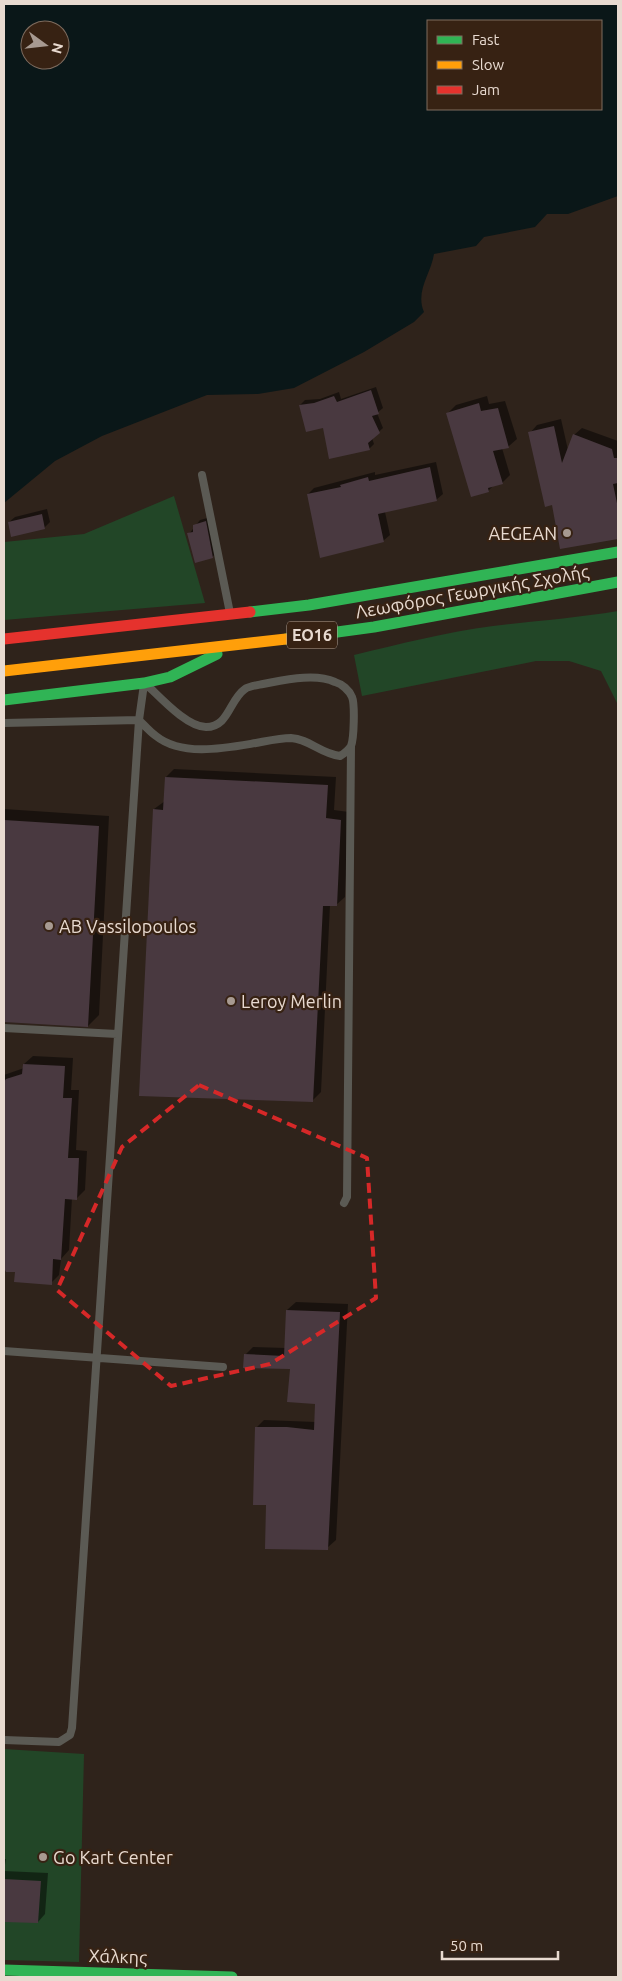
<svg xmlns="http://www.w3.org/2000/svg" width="622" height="1981" font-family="Ubuntu,sans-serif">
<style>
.green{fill:#224627}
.water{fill:#0a1718;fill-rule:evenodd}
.shadow{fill:#0007}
.building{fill:#493940}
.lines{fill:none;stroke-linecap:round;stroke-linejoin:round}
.lane{stroke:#5b5a54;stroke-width:8}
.fast{stroke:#30b455;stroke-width:11}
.slow{stroke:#ff9f0a;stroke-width:11}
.jam{stroke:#e5322d;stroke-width:11}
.marked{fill:none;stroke:#d62828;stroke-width:4;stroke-dasharray:10 6;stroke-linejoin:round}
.poi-dot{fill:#a79a91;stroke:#372213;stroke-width:2}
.labels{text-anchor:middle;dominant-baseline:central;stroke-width:4.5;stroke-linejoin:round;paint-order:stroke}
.shield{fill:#372213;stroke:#b3a397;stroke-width:1}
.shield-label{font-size:16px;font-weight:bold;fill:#e8dad0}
.poi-label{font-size:18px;fill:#e8dad0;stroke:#372213;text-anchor:start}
.street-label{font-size:18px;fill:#e8dad0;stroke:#372213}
</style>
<rect width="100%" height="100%" fill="#2f231b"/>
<!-- green -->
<path class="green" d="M174,496L205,603L4,620V542L84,534Z
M618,611V705L601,671L569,661H536L362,696L354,655C400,644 446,632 493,626C535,621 576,618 618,611Z
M4,1749L84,1754L79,1962L4,1960Z"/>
<!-- water -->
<path class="water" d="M4,4H618V196L568,214H547L535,227L484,237L476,246L434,254C431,274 415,291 424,312L414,322L364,352L294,388L258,394L207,395L102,436L55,461L4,503ZM428,21H601V109H428ZM30,30H60V60H30Z"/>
<!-- shadow -->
<path class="shadow" d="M376,387L383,408L377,413L383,428L372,438L374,444L369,449L324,426L300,405L305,400L320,399L339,392L341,399Z
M487,396L489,404L505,401L517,439L509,446L502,448L510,475L502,483L494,485L488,491L448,413L456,405Z
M561,419L568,450L574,435L582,428L618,441V538L561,547L553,504L530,433L537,425Z
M436,462L443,494L436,500L385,512L390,535L383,541L308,494L314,488L375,472V475Z
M47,509L50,522L44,528L9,522L15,517Z
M211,517L218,552L212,557L189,534L200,520Z
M174,769L336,777L334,810L349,812L345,897L336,905H330L321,1092L313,1100L141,1095L154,809L165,801L166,777Z
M4,809L109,816L99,1015L88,1026L4,1021Z
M33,1056L73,1058L71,1090H79L76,1150L87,1151L85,1190L77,1198H72L69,1250L61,1259L59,1275L51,1283L4,1267V1075L24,1068V1064Z
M296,1302L348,1304L336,1540L327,1548L267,1504L256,1428L264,1420L316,1422L317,1403L291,1368L245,1355L253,1347L286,1348L287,1310Z
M4,1859H6L4,1871L48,1873L45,1914L38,1922L4,1920Z"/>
<!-- building -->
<path class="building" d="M371,390L379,414L372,416L380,433L368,443L370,450L329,459L323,428L306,432L299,405L314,403L334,396L337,402Z
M479,403L481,411L498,408L509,448L493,451L503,484L488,488L489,492L471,497L446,413Z
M554,426L562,463L573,434L612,449L614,458H618V483L613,484L618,508V539L560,549L552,505L545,507L528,432Z
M430,467L437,501L378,514L384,542L320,558L307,494L341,487L340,485L368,477L369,481Z
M42,514L45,529L11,537L8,522Z
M206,521L213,558L195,563L187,533L193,532V525Z
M165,777L328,785L326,818L341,820L337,906H323L313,1102L139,1096L153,809L163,810Z
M4,820L99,826L88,1027L4,1022Z
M23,1064L65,1066L63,1098H72L68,1158H79L77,1200L65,1199L61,1260L53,1259L52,1285L14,1282L15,1272H6L4,1268V1082L6,1079L22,1074Z
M286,1310L340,1312L328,1550L265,1549L266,1505H253L255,1427H287L314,1430L315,1404L287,1402L290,1369L243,1368L244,1354L284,1356Z
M4,1879L41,1881L38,1923L4,1922Z"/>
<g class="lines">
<!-- lane -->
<path class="lane" d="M202,475L230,613
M4,723L139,720C145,726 150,732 156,736C182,757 226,748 256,743C267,741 280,738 291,738C309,739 321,754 340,756C345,753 348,751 351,746C354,739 355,704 352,697C349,690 342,684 335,682C315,673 285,680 263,684C258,685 249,686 245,689C229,700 229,727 206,727C187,727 161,698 148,686
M4,1028L117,1034
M344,1203L347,1197L351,747
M4,1351L223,1367
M4,1740L59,1742L70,1735L72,1728L139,720L144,684"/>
<!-- fast -->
<path class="fast" d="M250,612L309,605L618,552
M286,639L374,627L618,582
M144,683L170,677L217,654
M4,700L144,683
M4,1970L232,1977"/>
<!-- slow -->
<path class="slow" d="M4,671L286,639"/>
<!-- jam -->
<path class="jam" d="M4,639L250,612"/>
</g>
<!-- marked area -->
<path class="marked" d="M199,1085L367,1158L376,1298L270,1364L171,1386L57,1290L122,1147Z"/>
<!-- markers -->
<g class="poi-dot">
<circle cx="567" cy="533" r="5"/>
<circle cx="49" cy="926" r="5"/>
<circle cx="231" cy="1001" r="5"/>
<circle cx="43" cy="1857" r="5"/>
</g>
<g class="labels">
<!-- shield labels -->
<rect class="shield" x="287" y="621.5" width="50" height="27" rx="4"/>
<g class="shield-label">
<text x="312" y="635">ΕΟ16</text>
</g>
<!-- poi labels -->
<g class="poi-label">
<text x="557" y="533" text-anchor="end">AEGEAN</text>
<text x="59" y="926">AB Vassilopoulos</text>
<text x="241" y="1001">Leroy Merlin</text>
<text x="53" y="1857">Go Kart Center</text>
</g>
<!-- street labels -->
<g class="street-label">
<text transform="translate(472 591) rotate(-10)">Λεωφόρος Γεωργικής Σχολής</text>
<text transform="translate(118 1956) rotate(2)">Χάλκης</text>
</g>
</g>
<!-- border -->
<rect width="622" height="1981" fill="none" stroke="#e8dad0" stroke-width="10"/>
<!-- legend -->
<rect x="427" y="20" width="175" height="90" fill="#372213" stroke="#7e6c5f"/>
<rect x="437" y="36" width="25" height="8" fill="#30b455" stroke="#7e6c5f"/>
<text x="472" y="45" font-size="15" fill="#e8dad0">Fast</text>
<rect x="437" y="61" width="25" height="8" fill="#ff9f0a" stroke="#7e6c5f"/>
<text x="472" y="70" font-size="15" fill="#e8dad0">Slow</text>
<rect x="437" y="86" width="25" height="8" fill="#e5322d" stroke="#7e6c5f"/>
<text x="472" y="95" font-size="15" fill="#e8dad0">Jam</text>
<!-- north arrow -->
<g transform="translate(45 45) rotate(105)"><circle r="24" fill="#372213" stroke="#7e6c5f"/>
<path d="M0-4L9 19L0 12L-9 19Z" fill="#a79a91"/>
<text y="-8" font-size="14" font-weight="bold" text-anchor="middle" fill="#e8dad0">N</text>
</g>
<!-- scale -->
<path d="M442 1951v8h116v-8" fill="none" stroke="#e8dad0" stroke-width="2.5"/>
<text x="450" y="1951" font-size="15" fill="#e8dad0" stroke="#372213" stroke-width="4" paint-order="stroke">50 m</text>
</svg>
